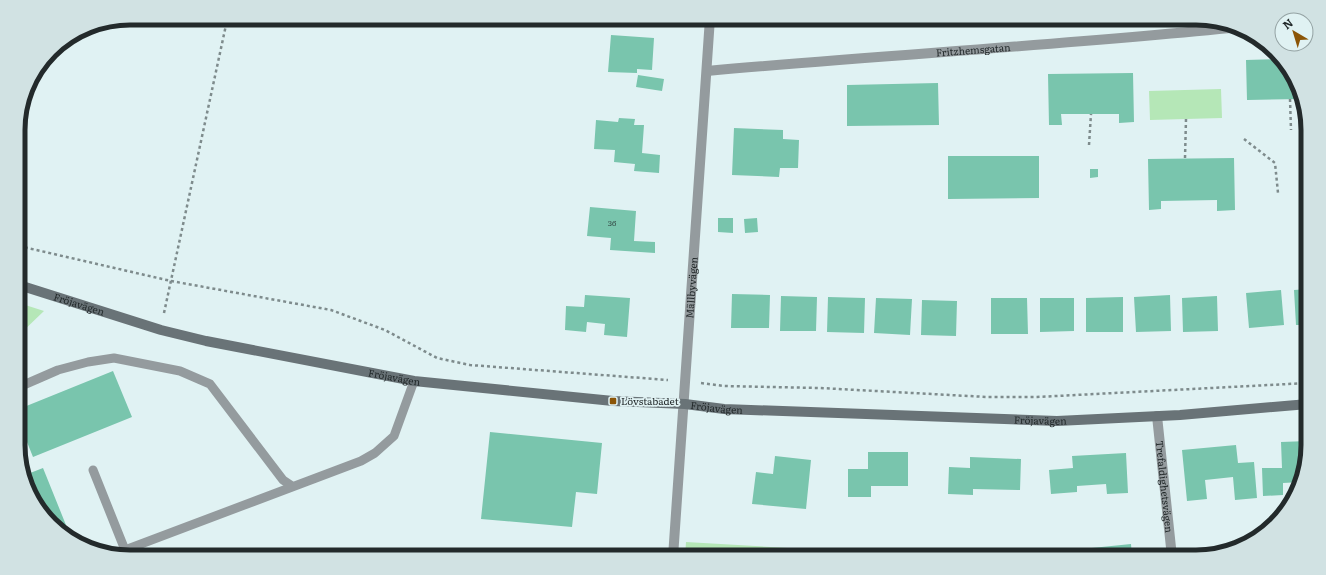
<svg xmlns="http://www.w3.org/2000/svg" width="1326" height="575" font-family="Literata,serif">
  <style>
    .green { fill: #b5e7b7 }
    .building { fill: #79c5ad }
    .lines { fill: none; stroke-linecap: round; stroke-linejoin: round }
    .path { stroke: #7e8b8c; stroke-width: 2.5; stroke-dasharray: 3 3; stroke-linecap: butt }
    .lane { stroke: #949b9e; stroke-width: 9 }
    .street { stroke: #949b9e; stroke-width: 10 }
    .secondary { stroke: #697377; stroke-width: 10 }
    .poi-dot { fill: #8b5507; stroke: #e0f2f3; stroke-width: 1.5 }
    .labels { text-anchor: middle; stroke-width: 3.5; stroke-linejoin: round; paint-order: stroke }
    .number-label { font-size: 8px; fill: #38514c }
    .street-label { font-size: 10px; fill: #232a2b; stroke: #e0f2f3 }
    .poi-label { font-size: 10px; fill: #232a2b; stroke: #e0f2f3; text-anchor: start }
    .rim { fill: none; stroke: #232a2b; stroke-width: 5 }
  </style>
  <rect width="100%" height="100%" fill="#e0f2f3"/>
  <path class="green" d="M1221 89 1222 118 1150 120 1149 91Z
    M19 303 44 311 19 335Z
    M686 542 939 557H685Z"/>
  <path class="building" d="M611 35 654 38 652 70 637 69V73L608 72Z
    M1281 59 1285 62 1300 99 1247 100 1246 60Z
    M1133 73 1134 122 1119 123V114H1061L1062 125H1049L1048 74Z
    M638 75 664 79 662 91 636 87Z
    M938 83 939 125 847 126V85Z
    M619 118 635 119 634 125H644L642 153 660 155 659 173 634 171 635 164 614 162 615 150 594 149 596 120 618 122Z
    M734 128 783 130V139L799 140 798 168H780L779 177 732 175Z
    M948 156H1039V198L948 199Z
    M1234 158 1235 210 1217 211V200L1161 201V209L1149 210 1148 159Z
    M1090 169H1098V177L1090 178Z
    M590 207 636 211 634 241 655 242V253L610 250 611 238 587 236Z
    M718 218H733V233L718 232Z
    M757 218 758 232 745 233 744 219Z
    M1308 289V325H1296L1294 290Z
    M1281 290 1284 325 1249 328 1246 293Z
    M732 294 770 295 769 328H731Z
    M585 295 630 298 627 337 604 335 605 324 587 322 586 332 565 330 566 306 584 307Z
    M1170 295 1171 331 1136 332 1134 297Z
    M781 296 817 297 816 331H780Z
    M1217 296 1218 331 1183 332 1182 298Z
    M828 297 865 298 864 333 827 332Z
    M1123 297V332H1086V298Z
    M876 298 912 299 910 335 874 333Z
    M991 298H1027L1028 334H991Z
    M1040 298H1074V331L1040 332Z
    M922 300 957 301 956 336 921 335Z
    M113 371 132 417 33 457 19 422V409Z
    M490 432 602 443 597 494 576 492 572 527 481 519Z
    M1308 441 1301 482 1283 483V495L1263 496 1262 468H1282L1281 442Z
    M1236 445 1238 463 1254 462 1257 498 1235 500 1233 477 1205 480 1207 499 1187 501 1182 450Z
    M868 452H908V486H871V497H848V469H868Z
    M1126 453 1128 493 1107 494 1106 484 1077 486V492L1051 494 1049 470 1073 468 1072 456Z
    M775 456 811 460 806 509 752 504 756 472 773 474Z
    M970 457 1021 459 1020 490 973 489V495L948 494 949 467 970 468Z
    M43 468 70 535 41 513 25 475Z
    M1131 544 1132 557H1083L1082 549Z"/>
  <g class="lines">
    <path class="path" d="M1290 99 1291 130
      M1244 139 1275 163 1278 193
      M1089 145 1091 114
      M1185 158 1186 119
      M19 246 171 281 331 310 385 330 437 358 470 365 668 380
      M164 313 226 25 269 22 283 18
      M701 383 724 386 820 388 987 397H1037L1308 383"/>
    <path class="lane" d="M19 387 58 370 88 362 114 358 180 371 210 384 283 480 292 486
      M93 470 125 550 361 461 375 453 394 436 414 381"/>
    <g class="street">
      <path id="s1" d="M707 71C885 55 1063 45 1240 27"/>
      <path id="s2" d="M1157 416 1172 557"/>
      <path id="s3" d="M673 557 710 18"/>
    </g>
    <path class="secondary" id="s4" d="M19 285 161 330 206 341 414 381 613 401 685 404 724 409 1057 421 1180 415 1308 404"/>
  </g>
  <rect class="poi-dot" x="609" y="397" width="8" height="8" rx="2"/>
  <g class="labels">
    <g class="number-label">
      <text x="612" y="226">36</text>
    </g>
    <g class="street-label">
      <text dy="4" stroke="none"><textPath href="#s1" startOffset="267">Fritzhemsgatan</textPath></text>
      <text dy="4" stroke="none"><textPath href="#s3" startOffset="270">Mällbyvägen</textPath></text>
      <text dy="4" stroke="none"><textPath href="#s4" startOffset="63">Fröjavägen</textPath></text>
      <text dy="4" stroke="none"><textPath href="#s4" startOffset="387">Fröjavägen</textPath></text>
      <text dy="4" stroke="none"><textPath href="#s4" startOffset="711">Fröjavägen</textPath></text>
      <text dy="4" stroke="none"><textPath href="#s4" startOffset="1035">Fröjavägen</textPath></text>
      <text dy="4" stroke="none"><textPath href="#s2" startOffset="71">Trefaldighetsvägen</textPath></text>
    </g>
    <g class="poi-label">
      <text x="621" y="405">Lövstabadet</text>
    </g>
  </g>
  <path d="M0 0H1326V575H0ZM130 25H1196A105 105 0 0 1 1301 130V445A105 105 0 0 1 1196 550H130A105 105 0 0 1 25 445V130A105 105 0 0 1 130 25Z" fill="#d1e2e3" fill-rule="evenodd"/>
  <path class="rim" d="M130 25H1196A105 105 0 0 1 1301 130V445A105 105 0 0 1 1196 550H130A105 105 0 0 1 25 445V130A105 105 0 0 1 130 25Z"/>
  <g transform="translate(1294 32) rotate(322)"><circle r="19" fill="#e0f2f3" stroke="#94a2a3"/>
  <path d="M0-3L7 15L0 10L-7 15Z" fill="#8b5507"/>
  <text y="-6" font-size="11" font-weight="bold" text-anchor="middle" fill="#232a2b">N</text>
  </g>
</svg>
